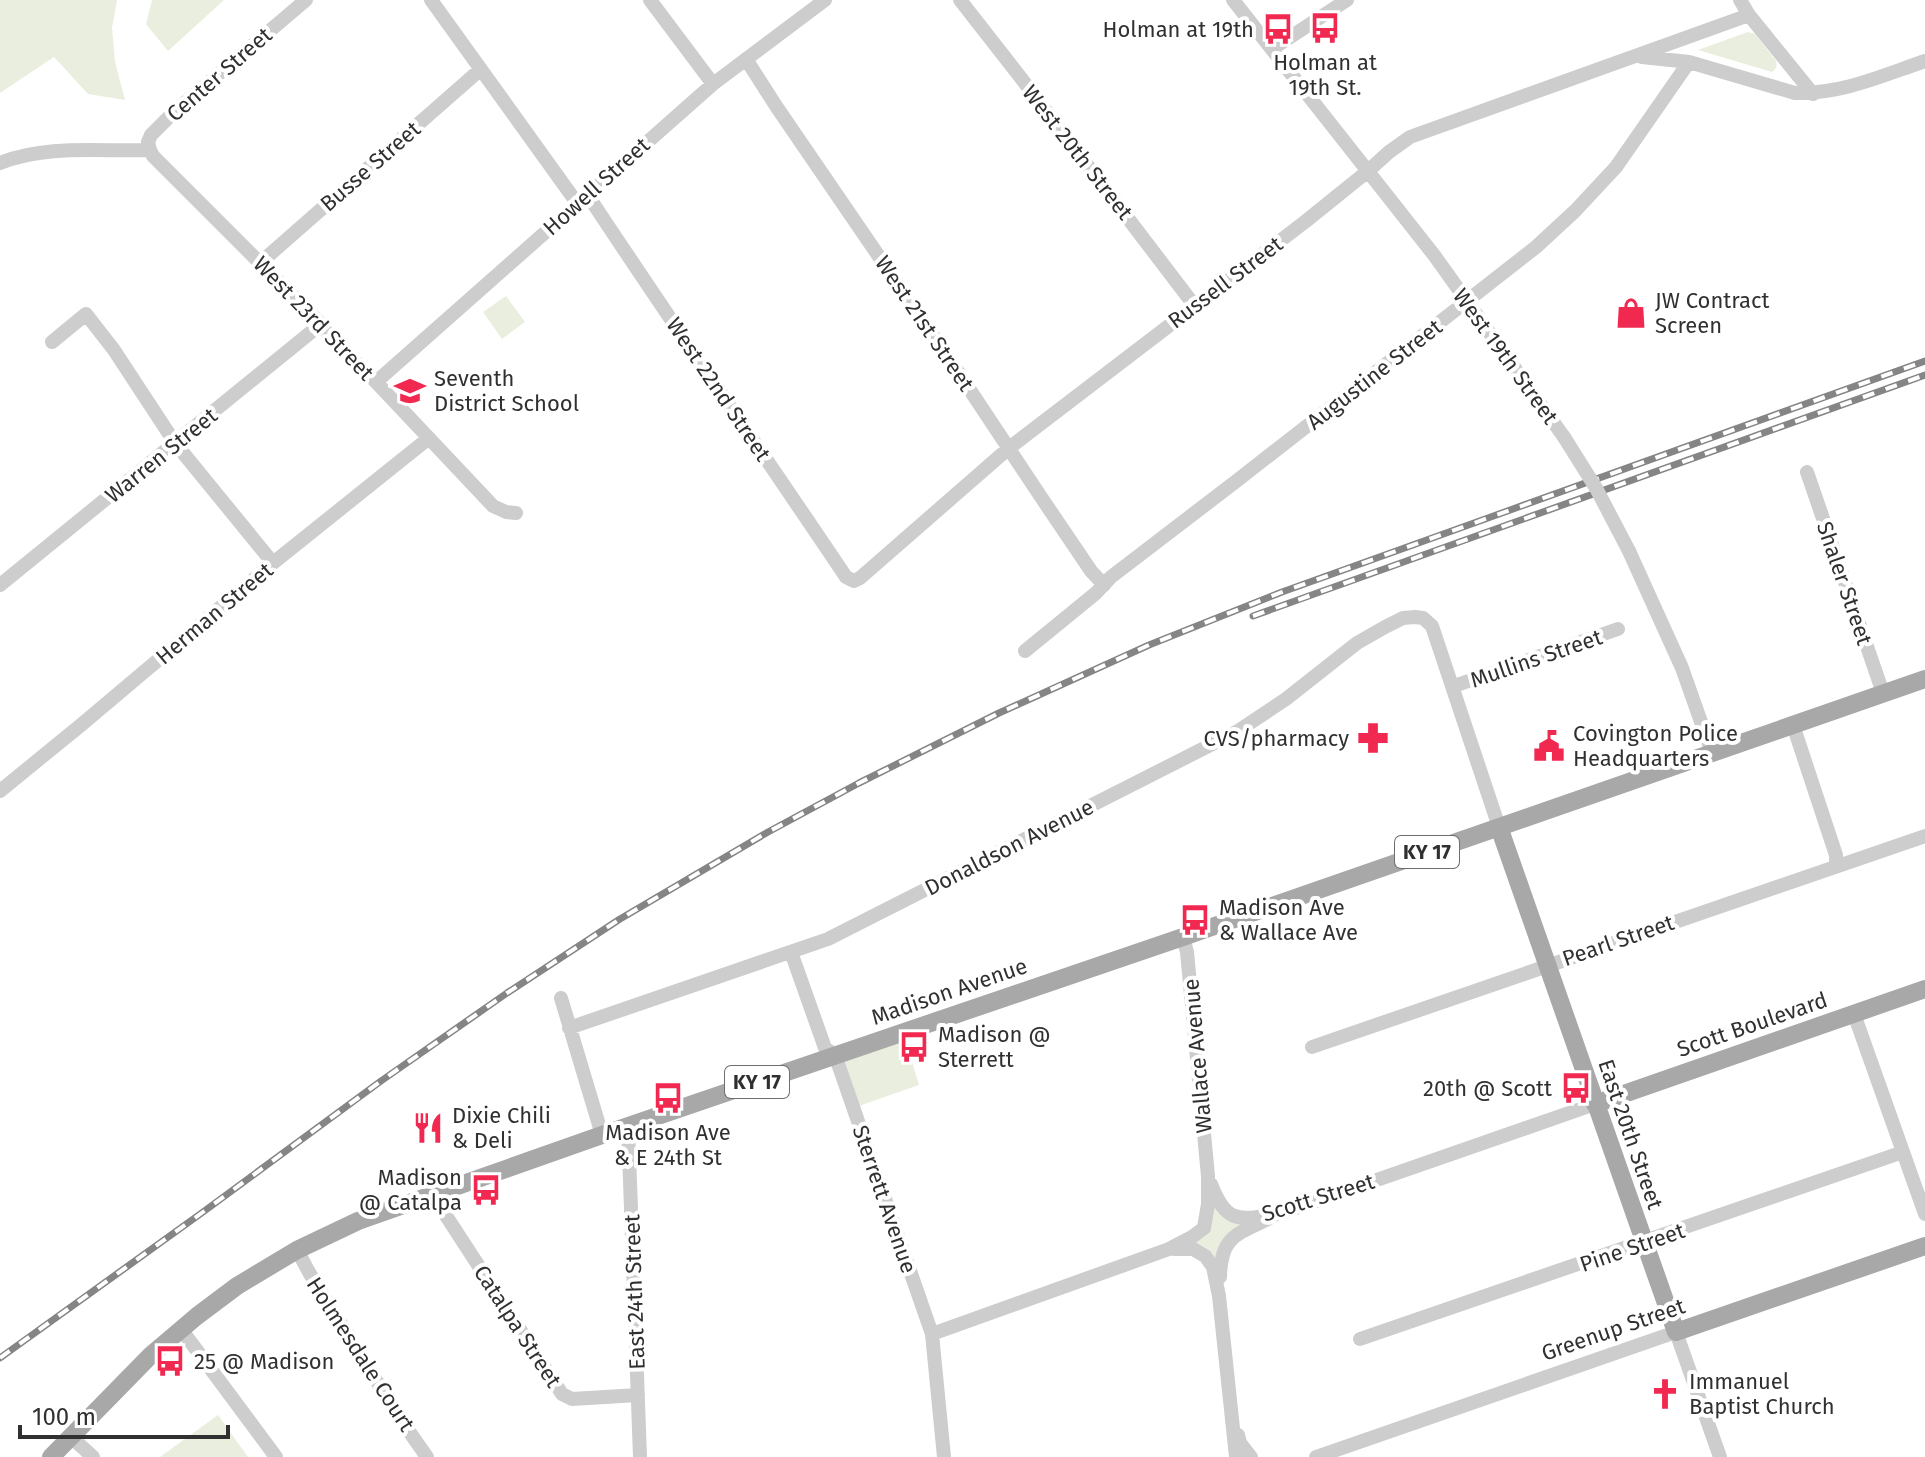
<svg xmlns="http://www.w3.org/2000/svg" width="1925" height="1457" font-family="'Fira Sans',sans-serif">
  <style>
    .green { fill: #e9eede }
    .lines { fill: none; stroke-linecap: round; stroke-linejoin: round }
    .minor { stroke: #cdcdcd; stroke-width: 14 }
    .major { stroke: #a8a8a8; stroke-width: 18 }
    .rail-casing { stroke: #858585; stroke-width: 7 }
    .rail { stroke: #fff; stroke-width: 4; stroke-dasharray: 12; stroke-linecap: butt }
    .minor-bridge { stroke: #cdcdcd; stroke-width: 14 }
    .labels { text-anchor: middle; stroke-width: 8; stroke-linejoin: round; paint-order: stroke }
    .shield { fill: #fff; stroke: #6e6e6e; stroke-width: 2 }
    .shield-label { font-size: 20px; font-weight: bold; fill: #303030 }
    .poi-label { font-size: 22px; fill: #303030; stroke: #fff; text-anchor: start }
    .street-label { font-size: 22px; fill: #303030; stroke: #fff }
  </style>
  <rect width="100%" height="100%" fill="#fff"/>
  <path class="green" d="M0 0H117L112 28 115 62 125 100 88 94 54 57 0 93Z
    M152 0H224L168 51 146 24Z
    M1748 32 1755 34 1776 61C1777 66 1777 69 1772 72L1698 50Z
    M506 296 525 322 502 339 483 312Z
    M903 1032 919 1085 853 1108 835 1055Z
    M1208 1204C1224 1206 1241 1213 1247 1229L1213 1267 1193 1249Z
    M218 1415 248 1457H160Z"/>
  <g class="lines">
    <path class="minor" d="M431 0 577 203
      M650 0 713 84
      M960 0 1021 78 1194 305
      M1233 0 1434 255 1564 437
      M1740 0 1749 15 1813 94
      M1272 49 1347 0
      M1642 57 1689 62 1795 93C1842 94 1881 76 1925 61
      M746 59 776 106 956 369 1041 497 1091 571 1104 585
      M150 150 153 156 321 324 330 337 376 382 493 506 506 512 516 513
      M150 150 148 142 151 135 175 111 306 0
      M0 163C47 144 100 152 150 150
      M587 194C672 323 760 449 846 577L854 581 860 578 1009 448 1306 221 1368 171 1389 152 1410 137 1749 15
      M260 263 481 69
      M52 342 86 314 114 350 175 443 273 563
      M376 382 713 84 825 0
      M1807 472 1883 693
      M1629 551 1682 668 1712 753
      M0 585 321 324
      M1025 651 1096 593 1111 577 1239 479 1536 247 1575 211 1616 167 1689 62
      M1454 686 1618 629
      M1793 725 1836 855V866
      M0 791 81 725 273 563 429 438
      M791 952 825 1048 835 1055 932 1334 944 1457
      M561 998 602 1135
      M1854 1014 1925 1214
      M569 1028 828 939 1238 731 1286 699 1357 643 1385 627 1403 618 1415 617 1423 618 1432 626 1499 827
      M1312 1047 1925 836
      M628 1126 640 1457
      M1211 1184C1227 1226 1240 1219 1279 1214L1595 1104
      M436 1193 441 1208 562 1394 572 1399 638 1395
      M1174 1249H1193L1205 1256 1213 1267 1219 1296 1236 1457
      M297 1250 310 1274 399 1417 427 1457
      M1220 1277C1221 1237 1235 1235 1268 1219
      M181 1329 276 1457
      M932 1334 1169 1249 1192 1237 1204 1228 1208 1204V1176L1187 952 1183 937
      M1360 1339 1903 1152
      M1238 1435 1240 1443 1251 1457
      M71 1437 93 1457
      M1316 1457 1676 1332 1720 1457"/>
    <path class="major" d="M1499 827 1676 1332 1925 1246
      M1595 1104 1925 989
      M51 1457 151 1355 197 1316 237 1286 297 1250 358 1221 602 1135 1183 937 1925 679"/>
    <defs>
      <path id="rail" d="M1253 616 1925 375
        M0 1358 203 1212 381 1081 507 993 620 919 768 832 859 783 999 713 1149 645 1282 592 1925 361"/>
    </defs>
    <use href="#rail" class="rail-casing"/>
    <use href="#rail" class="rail"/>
    <path class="minor-bridge" d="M1564 437 1596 488 1629 551"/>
  </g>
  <defs>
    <symbol id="bus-bare" viewBox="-9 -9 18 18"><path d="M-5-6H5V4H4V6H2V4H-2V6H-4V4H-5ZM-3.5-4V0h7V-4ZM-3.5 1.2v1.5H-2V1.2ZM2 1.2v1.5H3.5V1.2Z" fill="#f12951" stroke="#fff" stroke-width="2.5" paint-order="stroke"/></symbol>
    <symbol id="shop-bare" viewBox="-9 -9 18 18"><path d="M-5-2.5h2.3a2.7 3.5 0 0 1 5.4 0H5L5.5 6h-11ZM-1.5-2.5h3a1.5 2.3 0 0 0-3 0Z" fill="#f12951" stroke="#fff" stroke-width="2.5" paint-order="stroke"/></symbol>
    <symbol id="school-bare" viewBox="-9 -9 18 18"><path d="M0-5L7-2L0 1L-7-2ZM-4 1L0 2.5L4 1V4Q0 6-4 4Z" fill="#f12951" stroke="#fff" stroke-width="2.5" paint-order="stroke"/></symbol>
    <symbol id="pharmacy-bare" viewBox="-9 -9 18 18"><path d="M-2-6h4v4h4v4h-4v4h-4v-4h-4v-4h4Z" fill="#f12951" stroke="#fff" stroke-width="2.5" paint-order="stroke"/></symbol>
    <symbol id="civic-bare" viewBox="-9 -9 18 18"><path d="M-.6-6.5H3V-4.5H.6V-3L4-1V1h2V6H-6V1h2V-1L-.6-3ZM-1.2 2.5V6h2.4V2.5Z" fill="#f12951" stroke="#fff" stroke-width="2.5" paint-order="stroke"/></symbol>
    <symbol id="restaurant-bare" viewBox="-9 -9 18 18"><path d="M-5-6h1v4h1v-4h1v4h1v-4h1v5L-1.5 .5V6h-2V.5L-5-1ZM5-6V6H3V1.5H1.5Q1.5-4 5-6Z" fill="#f12951" stroke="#fff" stroke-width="2.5" paint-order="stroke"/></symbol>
    <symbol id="church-bare" viewBox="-9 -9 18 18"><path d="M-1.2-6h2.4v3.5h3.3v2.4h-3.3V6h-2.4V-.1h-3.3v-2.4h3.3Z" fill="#f12951" stroke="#fff" stroke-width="2.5" paint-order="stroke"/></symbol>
  </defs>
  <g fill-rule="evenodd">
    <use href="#bus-bare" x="1303" y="6" width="44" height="44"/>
    <use href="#bus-bare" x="1256" y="7" width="44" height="44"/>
    <use href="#shop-bare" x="1609" y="291" width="44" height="44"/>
    <use href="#school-bare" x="388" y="369" width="44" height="44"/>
    <use href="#pharmacy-bare" x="1351" y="716" width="44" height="44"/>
    <use href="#civic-bare" x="1527" y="724" width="44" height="44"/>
    <use href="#bus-bare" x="1173" y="898" width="44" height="44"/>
    <use href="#bus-bare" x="892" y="1025" width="44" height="44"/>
    <use href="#bus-bare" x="1554" y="1066" width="44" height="44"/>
    <use href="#bus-bare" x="646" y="1076" width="44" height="44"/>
    <use href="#restaurant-bare" x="406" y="1106" width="44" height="44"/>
    <use href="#bus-bare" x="464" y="1168" width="44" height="44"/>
    <use href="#bus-bare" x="148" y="1339" width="44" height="44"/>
    <use href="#church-bare" x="1643" y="1372" width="44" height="44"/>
  </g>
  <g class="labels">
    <g class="shield">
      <rect x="1395" y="836" width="64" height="32" rx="6"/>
      <rect x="725" y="1066" width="64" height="32" rx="6"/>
    </g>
    <g class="shield-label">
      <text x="1427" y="859">KY 17</text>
      <text x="757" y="1089">KY 17</text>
    </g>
    <g class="poi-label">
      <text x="1254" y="37" text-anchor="end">Holman at 19th</text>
      <text x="1325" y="70" text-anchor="middle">Holman at<tspan x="1325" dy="25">19th St.</tspan></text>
      <text x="1655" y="308">JW Contract<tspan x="1655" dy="25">Screen</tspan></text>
      <text x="434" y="386">Seventh<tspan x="434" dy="25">District School</tspan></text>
      <text x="1573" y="741">Covington Police<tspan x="1573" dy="25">Headquarters</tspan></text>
      <text x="1349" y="746" text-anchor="end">CVS/pharmacy</text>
      <text x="1219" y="915">Madison Ave<tspan x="1219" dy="25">&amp; Wallace Ave</tspan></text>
      <text x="938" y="1042">Madison @<tspan x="938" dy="25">Sterrett</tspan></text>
      <text x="1552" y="1096" text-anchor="end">20th @ Scott</text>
      <text x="452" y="1123">Dixie Chili<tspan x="452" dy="25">&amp; Deli</tspan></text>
      <text x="668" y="1140" text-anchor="middle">Madison Ave<tspan x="668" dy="25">&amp; E 24th St</tspan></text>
      <text x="462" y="1185" text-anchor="end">Madison<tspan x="462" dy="25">@ Catalpa</tspan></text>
      <text x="194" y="1369">25 @ Madison</text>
      <text x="1689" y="1389">Immanuel<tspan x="1689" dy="25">Baptist Church</tspan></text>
    </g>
    <g class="street-label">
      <text transform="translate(219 74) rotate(-41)" y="8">Center Street</text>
      <text transform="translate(1078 152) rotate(52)" y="8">West 20th Street</text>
      <text transform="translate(370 166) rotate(-41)" y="8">Busse Street</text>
      <text transform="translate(596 186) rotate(-42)" y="8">Howell Street</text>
      <text transform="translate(1225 282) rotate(-37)" y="8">Russell Street</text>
      <text transform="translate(314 318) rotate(46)" y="8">West 23rd Street</text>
      <text transform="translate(925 323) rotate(56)" y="8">West 21st Street</text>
      <text transform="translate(1506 356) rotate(54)" y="8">West 19th Street</text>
      <text transform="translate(1374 374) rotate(-38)" y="8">Augustine Street</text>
      <text transform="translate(719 389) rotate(56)" y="8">West 22nd Street</text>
      <text transform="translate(161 455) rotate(-39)" y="8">Warren Street</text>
      <text transform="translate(1845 583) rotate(71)" y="8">Shaler Street</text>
      <text transform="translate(214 613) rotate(-40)" y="8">Herman Street</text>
      <text transform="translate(1536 658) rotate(-19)" y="8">Mullins Street</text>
      <text transform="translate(1009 847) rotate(-27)" y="8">Donaldson Avenue</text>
      <text transform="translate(1618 940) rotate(-19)" y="8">Pearl Street</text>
      <text transform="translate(949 991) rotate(-19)" y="8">Madison Avenue</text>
      <text transform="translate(1752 1024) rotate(-19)" y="8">Scott Boulevard</text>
      <text transform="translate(1197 1056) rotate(-95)" y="8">Wallace Avenue</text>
      <text transform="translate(1631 1134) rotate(71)" y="8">East 20th Street</text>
      <text transform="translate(1318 1197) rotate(-17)" y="8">Scott Street</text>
      <text transform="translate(885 1199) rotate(71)" y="8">Sterrett Avenue</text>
      <text transform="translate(1632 1247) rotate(-19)" y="8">Pine Street</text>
      <text transform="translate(634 1292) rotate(-92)" y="8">East 24th Street</text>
      <text transform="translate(518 1326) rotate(57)" y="8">Catalpa Street</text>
      <text transform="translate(1613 1329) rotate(-19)" y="8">Greenup Street</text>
      <text transform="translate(361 1354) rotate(57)" y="8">Holmesdale Court</text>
    </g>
  </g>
  <path d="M20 1425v12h208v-12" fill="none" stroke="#303030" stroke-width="4"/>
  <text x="32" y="1425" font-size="24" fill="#303030" stroke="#ffffff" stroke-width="6" paint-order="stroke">100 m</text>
</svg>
